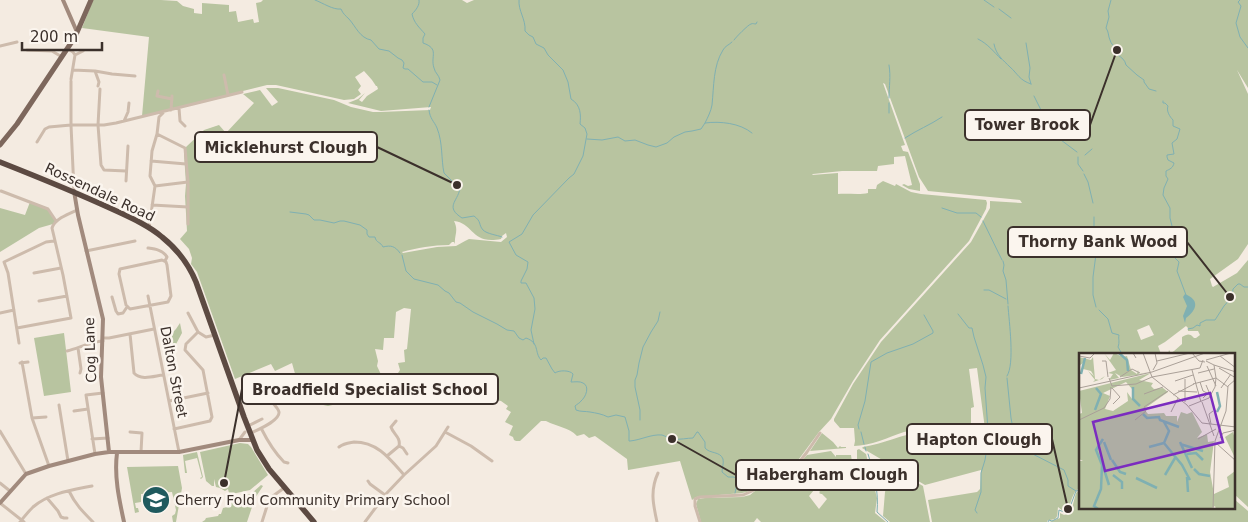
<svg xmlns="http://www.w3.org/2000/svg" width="1248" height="522" font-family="'DejaVu Sans',sans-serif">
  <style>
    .green { fill: #b8c4a0; fill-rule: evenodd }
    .water { fill: #7fb0b2 }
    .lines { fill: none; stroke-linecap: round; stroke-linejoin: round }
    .stream { stroke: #7fb0b2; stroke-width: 1 }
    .street { stroke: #cdbbac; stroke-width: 3 }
    .secondary { stroke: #a18a7d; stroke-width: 4 }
    .primary { stroke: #7d675c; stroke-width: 5 }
    .highway { stroke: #5c4a42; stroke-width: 5.5 }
    .labels { text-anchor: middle; stroke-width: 5; stroke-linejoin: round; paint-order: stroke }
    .street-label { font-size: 14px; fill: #3b302b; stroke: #fbf5ee }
    .poi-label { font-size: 14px; fill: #3b302b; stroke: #fbf5ee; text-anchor: start }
    .inset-river { fill: none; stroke: #7fb0b2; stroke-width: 2.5 }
    .inset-road { fill: none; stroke: #aaa098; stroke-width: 1 }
    .view { fill: #7b2cbf; fill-opacity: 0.15; stroke: #7b2cbf; stroke-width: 2.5 }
    .inset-edge { fill: none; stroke: #3b302b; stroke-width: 2.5 }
    .leader { fill: none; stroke: #3b302b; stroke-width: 2 }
    .callout-dot { fill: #3b302b; stroke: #fbf5ee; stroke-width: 2 }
    .callout { fill: #fbf5ee; stroke: #3b302b; stroke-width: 2 }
    .callout-label { font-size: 15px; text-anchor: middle; font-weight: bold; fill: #3b302b }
  </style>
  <rect width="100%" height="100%" fill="#f4ebe1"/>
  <path class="green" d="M93 0H161L177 1 183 6 194 9V13L202 14V3L229 5V12L236 11 238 22 253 19 254 23 259 22 256 3 261 2 263 0H462L467 3 474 0H1248V88L1237 70 1248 94V244L1238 259 1210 279 1212 286 1213 287 1237 273 1248 260V507L1234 494V354H1168L1169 350 1171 353 1174 351 1182 344V337C1187 334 1190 333 1194 338H1196L1200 335 1198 331H1188V328L1186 326 1165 342 1158 346 1161 354H1080V488C1073 491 1072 499 1069 507L1063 511 1058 507C1057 516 1059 520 1048 520L1047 522H932L928 500 977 492 980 489 981 470 925 485 862 448 863 447C883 444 902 434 923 432 963 427 1003 435 1042 441L1045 440 1016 436 985 429 977 368 969 369 974 407 971 408V428C949 426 925 427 904 432 889 437 870 446 854 446L855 441 854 428H840L834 421V419L853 384 881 342 971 242 990 208V201L1022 203 1020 200 928 191 919 177 885 84 883 83 905 145 901 146 903 151 908 152 920 184V191L909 189 902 185 904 184 908 186 912 185 905 156 894 157V164L878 166 877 171H842L813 174 812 175 838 173V194C846 193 860 195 868 193V189H876L877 185 883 181 895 186 896 184 911 192 921 194 986 200 987 203 986 209 969 241 880 340 853 381 831 419 819 432 799 459 794 465 751 491 742 493 696 497 692 500 680 461 628 470 627 459 595 436 589 438 584 434 577 436C569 427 557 427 546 421H541L520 441H516L514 440 513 437 509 435 513 426 505 422 511 412 506 409 508 406 501 401 394 379 400 370 398 363 405 362 404 350 407 349 411 309 404 308 396 312 394 338H384L383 350 375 349 378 361 377 366 385 383 337 404 328 406 309 402 307 400 303 402 292 363 275 371 271 364 235 379 197 272 191 264 192 258 189 249 180 239 187 231 185 196 186 184 184 154 186 147 204 130 219 125 226 133 254 103 243 94 260 90 272 106 278 102 266 88H278L334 100 351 107 373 112H380L430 110 431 107 381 111 348 103 358 99 365 93 359 100 362 102 367 96 378 89 377 86H376L372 80 364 71 355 77 361 86 358 90 361 94 354 99 344 100 276 85H267L142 116 149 37 82 28ZM454 221C474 223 471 245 501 239L502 236 506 233 507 237 501 242 469 239 465 241 456 246 437 247 403 253 402 252C417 248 433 245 449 245L452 242H454L455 244C454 235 459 231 454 221ZM1149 325 1154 335 1141 340 1137 330Z
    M30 202 48 209 56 221 53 224 39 228 0 252V208L25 215Z
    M180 323 182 333 175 346H172L169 336 176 329Z
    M64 333 71 392 44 396 34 338Z
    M822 433 833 442 838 448 840 446 841 447H846V448L810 451Z
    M240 443 248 444 251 447 268 475 250 490 232 494 229 493 228 489 225 491 220 488 216 487 214 479V486H212L206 481 200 452Z
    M859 449 866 454 877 498 875 513 886 522H761L757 518 754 522H701L696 504 698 499 705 498 742 497 750 495 766 482 796 467 814 490 809 496 819 509 827 499 822 494H821L819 493 820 492 812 480 800 470 799 464 807 455 831 451 836 457V455H851L852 462 836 463V459V464H854L855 462H857V450Z
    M197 452 203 477 201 479 200 478 202 477 197 458 185 461 187 473H185L183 455Z
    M178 466 182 488 176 522H173L172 516 175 514 176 510 172 492 141 494V502L135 503 136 508H138L139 512 135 513 127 467Z
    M893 469 923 486 930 522H890L883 516 885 492 888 482H892V491L902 490 903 480 893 477 892 470Z
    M261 485 263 486 255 498 247 522H202L205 520 206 518 218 516 219 514H221L223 508 227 507 229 500 231 498 251 494Z
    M1079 490H1080V508H1234V499L1248 511V522H1049L1060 518V513L1064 515 1071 512 1076 493Z"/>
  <path class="water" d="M1185 294C1200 300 1197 310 1186 318L1185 323 1183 316 1187 306 1183 297Z"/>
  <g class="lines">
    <path class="stream" d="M315 0C323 3 333 10 341 9 343 14 346 16 349 19 356 27 360 38 371 40L379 49 389 51 398 58 402 60 404 63 403 68 405 69H408L423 82H432L437 85
      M419 0C420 5 416 10 412 14 414 23 419 27 425 34L423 38V43C440 49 430 56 434 68 435 73 439 75 440 80L429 107
      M519 0C518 11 526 19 525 31L529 35 533 37 536 44 544 48 548 55 563 70 568 82 571 99C581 105 581 115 580 124L585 128 587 134 583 156 574 174 569 178 533 215 522 234 509 242 516 255 528 262 527 269 521 281V283H526L534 298 535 309 531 330 534 344
      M984 0 994 7
      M1111 0 1108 11 1109 17 1106 28C1109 32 1108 36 1110 40 1112 47 1117 46 1118 55 1122 58 1125 60 1126 65L1137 75 1144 80V82L1149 89 1156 91
      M1240 0 1238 2 1241 6 1236 23 1240 37 1248 48
      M999 9 1011 18
      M978 39C988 44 994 52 1001 59
      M734 40C735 38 749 24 751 24 753 23 754 24 756 24L757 22
      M1026 43 1030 68 1029 77 1031 84
      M994 44C996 55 1003 60 1010 67 1018 74 1019 80 1031 84
      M1034 96 1045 118 1057 137 1077 152
      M889 98C889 86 891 77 889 65
      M1163 101V103H1165L1168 106C1166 111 1170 117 1173 120V126L1180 129 1177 139 1172 143 1174 154 1167 155V157L1168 160 1174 163C1173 168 1170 169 1166 171V176L1168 179 1164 188 1163 195 1170 208V218L1174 234 1171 240 1174 251V257L1179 262 1177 271 1186 295
      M429 110C430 119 434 121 437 128 443 143 441 159 444 173L460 189C457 202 445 207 462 218L474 216C482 222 478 224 483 230 487 234 497 235 502 237
      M889 113V103
      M705 123C708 117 711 111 712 105 714 86 713 66 723 50 725 46 729 45 732 42
      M905 138C917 130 930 125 942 117
      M587 139 602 140 618 137 625 141 635 140 648 145 656 147 667 143 674 137 685 132 692 131 701 129 705 123C720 121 740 123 752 133
      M1085 155 1092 149
      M1078 157V164L1083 171
      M1084 174 1088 182 1093 203
      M942 208 957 213H976L981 217
      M290 212 306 214 309 215 314 220H320L334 223 340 221H344L360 225 367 230V234L369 237H375C376 243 381 242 383 247 391 245 395 246 400 253
      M1094 217V241L1096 254 1093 277V295L1096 307
      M983 221 1002 260
      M402 255 406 271 414 279 438 285 445 291 449 293 456 302 460 303 473 312 497 324 507 330 514 331 519 338 523 340 526 338C540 343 534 352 541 360L543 358H546L552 369 555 373C559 370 570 370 573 374L571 382C574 382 580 381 583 383 590 386 586 397 581 401 580 403 577 404 575 406L576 410C581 412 585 411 590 412 596 413 602 414 608 417L616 415 625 417 629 431V441H630C641 440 651 434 662 435 666 436 669 439 673 439 679 440 688 438 693 438L697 432H698L705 442V448C710 454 720 451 723 459 724 463 722 468 722 472L728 477H734L738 480 735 493
      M1003 261 1004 265 1003 271 1006 280 1008 304
      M984 290H989L1006 299
      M1099 310 1108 319 1112 333 1119 335C1118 340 1120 341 1118 347L1122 354
      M958 314 969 328H972L974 337 983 365 986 377 985 388 988 430
      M1188 329 1193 328 1197 325 1200 326V323L1206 320H1215L1224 306 1232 297 1233 289 1238 284H1240L1244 287H1248
      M1007 376C1015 364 1009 321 1008 306
      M1007 378 1011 418 1015 439 1021 448 1064 470 1068 480V486L1076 491
      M640 420V410L635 387V380L637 375 639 363 643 347 651 332 658 321 660 312
      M859 429 858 425 865 401 871 362 887 353 913 344 933 333V331L924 315
      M861 432 864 444
      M865 447 866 451
      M868 454C874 473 879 492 877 512L888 522
      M977 513 975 510 981 492V473L985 460 989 435
      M1048 522 1049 520 1052 521 1058 518 1059 510 1064 512 1070 507 1076 491 1080 489"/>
    <path class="street" d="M0 46 17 42
      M68 49 73 52 75 55 71 79
      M27 50 52 51 62 57
      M75 55 83 51
      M73 70 95 71 112 74 135 76
      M95 71 99 82 98 86
      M224 75 228 95
      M71 81V125L74 191
      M100 89 98 125 101 165 104 170 126 171
      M158 91 157 96 172 99
      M179 108 180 121 185 126
      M171 110 172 96
      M124 121 128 112 129 103
      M157 134 185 148 188 182V224
      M37 142 45 129 49 127 71 125H104L116 123 242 92
      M151 161 186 164
      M126 181 128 146
      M155 186 188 182
      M1 191 48 209 56 221
      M152 205 188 207
      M149 228 155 186 150 176 152 151 157 134 159 117 163 113
      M148 248C155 249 163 250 167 257L165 261
      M86 251 135 241
      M162 260 166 262 167 265 171 296 168 302 130 309 126 305 119 274 120 269Z
      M34 273 61 268
      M148 296 179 452
      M112 297 116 311 118 314 123 313 127 307
      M39 301 67 296
      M0 313 14 310
      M188 313 198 332 206 337 215 335
      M17 328 71 318 63 275 52 228C55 219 68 214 77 210
      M130 334 134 373C141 381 154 376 163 375
      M103 338H109L154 329
      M19 343 8 273 4 262 46 242 54 241
      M78 348 81 369 80 373
      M67 351C79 348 90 342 103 341
      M22 362 32 418 49 466
      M20 363 28 362
      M169 401 208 393
      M59 405 68 461
      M74 411 88 409
      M32 418 46 417
      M248 426 262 419
      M261 428C267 440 274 452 284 462L288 463
      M174 429 210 421 212 417 203 370 185 350 186 344 198 332
      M0 431 26 474
      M130 432 142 433 141 452
      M445 432 471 446 492 461
      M251 433C257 430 280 421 279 412 278 408 274 405 272 402 267 396 264 387 260 380
      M92 439 108 438
      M239 440 245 432
      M399 446 403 448 407 454
      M339 447C344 443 348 443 354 442 378 442 390 459 404 475
      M95 454 86 395 103 393
      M387 456 399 446C401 437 393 434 391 427L396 421
      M368 481 370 484 385 495
      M0 483 10 491
      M69 491C75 504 83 512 93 522
      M47 498 58 511 61 517 64 518H67
      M0 503 24 522
      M20 522C24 517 29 511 33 507 49 493 72 490 92 486
      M262 522 268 503 273 496 284 488
      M365 522 385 495 404 475 436 446 448 427
      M657 522C653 504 650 490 658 473
      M700 522 695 506V499L700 497 743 495 752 491 767 480 797 465 807 452 820 433"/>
    <path class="secondary" d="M63 0 77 32
      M74 191 78 215 103 319 101 377 109 452
      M117 453C114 476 119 499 124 522
      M0 503 26 474 49 466 95 454 109 452H179L239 440H253"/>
    <path class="primary" d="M0 145 17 124 75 37 91 0"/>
    <path class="highway" d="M0 162C38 177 75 192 112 209 129 217 148 225 162 237 177 249 189 265 196 282L244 417 257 450 269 469 314 522"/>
  </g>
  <defs>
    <symbol id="school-disc" viewBox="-11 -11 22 22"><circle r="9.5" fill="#1f5a5e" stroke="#fbf5ee"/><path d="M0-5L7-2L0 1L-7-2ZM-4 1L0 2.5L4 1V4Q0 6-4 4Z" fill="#fff"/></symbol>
  </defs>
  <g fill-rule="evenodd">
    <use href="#school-disc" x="140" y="484" width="32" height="32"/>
  </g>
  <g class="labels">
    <g class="street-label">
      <text transform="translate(100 192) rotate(25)" y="5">Rossendale Road</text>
      <text transform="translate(90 350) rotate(-92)" y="5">Cog Lane</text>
      <text transform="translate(174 372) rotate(79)" y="5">Dalton Street</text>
    </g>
    <g class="poi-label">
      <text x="175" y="505">Cherry Fold Community Primary School</text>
    </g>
  </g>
  <g transform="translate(1079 353)">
    <rect width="156" height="156" fill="#f4ebe1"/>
    <path d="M25 0 31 7 35 0 44 4 48 3 52 17 58 21 59 17 60 21 70 19 58 22 43 24 36 20 40 25 30 27 34 21 29 20 37 17ZM0 4 12 7 14 4 16 26 20 27 26 23 23 26 14 29 16 27 9 18 15 23 12 18 4 16V10L0 13ZM72 20 60 27 74 30 72 33 75 36 84 35 89 39 65 56 69 61 85 60 87 63H98V69L102 59 108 61 113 59 123 79 118 85 128 81 129 89 135 88 131 119 135 141 150 134 148 124 156 118V156H137L136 153 131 156H0V108H4L0 106V61L3 60 0 38ZM47 29 53 36V46L48 39 49 48 34 58 26 56 31 43 24 40ZM154 79 156 86V105L146 84Z" fill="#b8c4a0" fill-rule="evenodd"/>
    <path class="inset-river" d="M40 0 48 7 49 18M2 21 6 5M54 34V46L61 53M16 57 22 41 17 35M138 59 141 53 138 39M64 61 68 65 80 64 81 67 100 74M85 69 90 78 85 90 103 112 111 127M25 89 32 107M101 89 113 115M101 91 124 98M70 94 85 90M108 101 117 100 124 107M33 107 41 119 47 121M24 113 30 132M115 116 120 121 131 123M34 122 43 129V136M86 122 96 105M108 124 109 139M57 125 78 135M19 156 15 153 22 136 23 112 17 97 24 86"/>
    <path class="inset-road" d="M44 0H54L57 5M64 0 73 24 121 15 124 7M113 0 120 8 126 9M0 3 11 5 15 1M141 3 157 15M127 7 152 0M23 8H27L29 24M78 8 111 0M127 8 135 12 137 25 149 34M135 12 157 19M128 13 137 33M140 15 157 25M74 17 78 10 76 0M113 17 122 49M119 20 135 16M41 24 53 16 61 20M30 25 33 33 57 31 73 24 108 52 123 70 157 74M96 28 114 22M121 29 124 38 132 42M0 35 73 19 126 0M33 35 41 44 34 51M142 35 152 21M99 38 118 39M65 41 84 34M94 42 115 31M124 45 130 39 127 32M106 49V26M123 49 135 83M68 52 89 38M110 53 130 45 136 34 137 25 114 31M92 59 99 45M0 67 25 55 31 46 32 34M56 67 67 58 65 54 68 52M132 71 130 61 134 58M141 85 144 80 157 77M119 86 137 76M137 90 157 108M134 156 136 88 147 58 149 33 157 26"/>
    <path class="view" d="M131 40 144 89 26 118 14 69Z"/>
    <rect width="156" height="156" class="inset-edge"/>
  </g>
  <path class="leader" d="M1117 50L1090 125M457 185L377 147M1230 297L1187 242M224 483L242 389M1068 509L1052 439M672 439L736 475"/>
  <g class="callout-dot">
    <circle cx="1117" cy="50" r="5"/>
    <circle cx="457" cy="185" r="5"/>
    <circle cx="1230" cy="297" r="5"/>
    <circle cx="224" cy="483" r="5"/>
    <circle cx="1068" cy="509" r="5"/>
    <circle cx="672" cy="439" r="5"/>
  </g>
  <g class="callout">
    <rect x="965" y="110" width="125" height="30" rx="5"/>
    <rect x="195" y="132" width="182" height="30" rx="5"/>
    <rect x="1008" y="227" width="179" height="30" rx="5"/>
    <rect x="242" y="374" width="256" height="30" rx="5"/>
    <rect x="907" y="424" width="145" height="30" rx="5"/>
    <rect x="736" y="460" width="182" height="30" rx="5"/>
  </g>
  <g class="callout-label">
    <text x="1027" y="130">Tower Brook</text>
    <text x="286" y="153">Micklehurst Clough</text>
    <text x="1098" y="247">Thorny Bank Wood</text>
    <text x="370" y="395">Broadfield Specialist School</text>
    <text x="979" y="445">Hapton Clough</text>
    <text x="827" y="480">Habergham Clough</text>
  </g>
  <path d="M22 42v8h80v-8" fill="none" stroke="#3b302b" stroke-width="2.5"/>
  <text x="30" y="42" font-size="15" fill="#3b302b" stroke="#fbf5ee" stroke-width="4" paint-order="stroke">200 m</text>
</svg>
